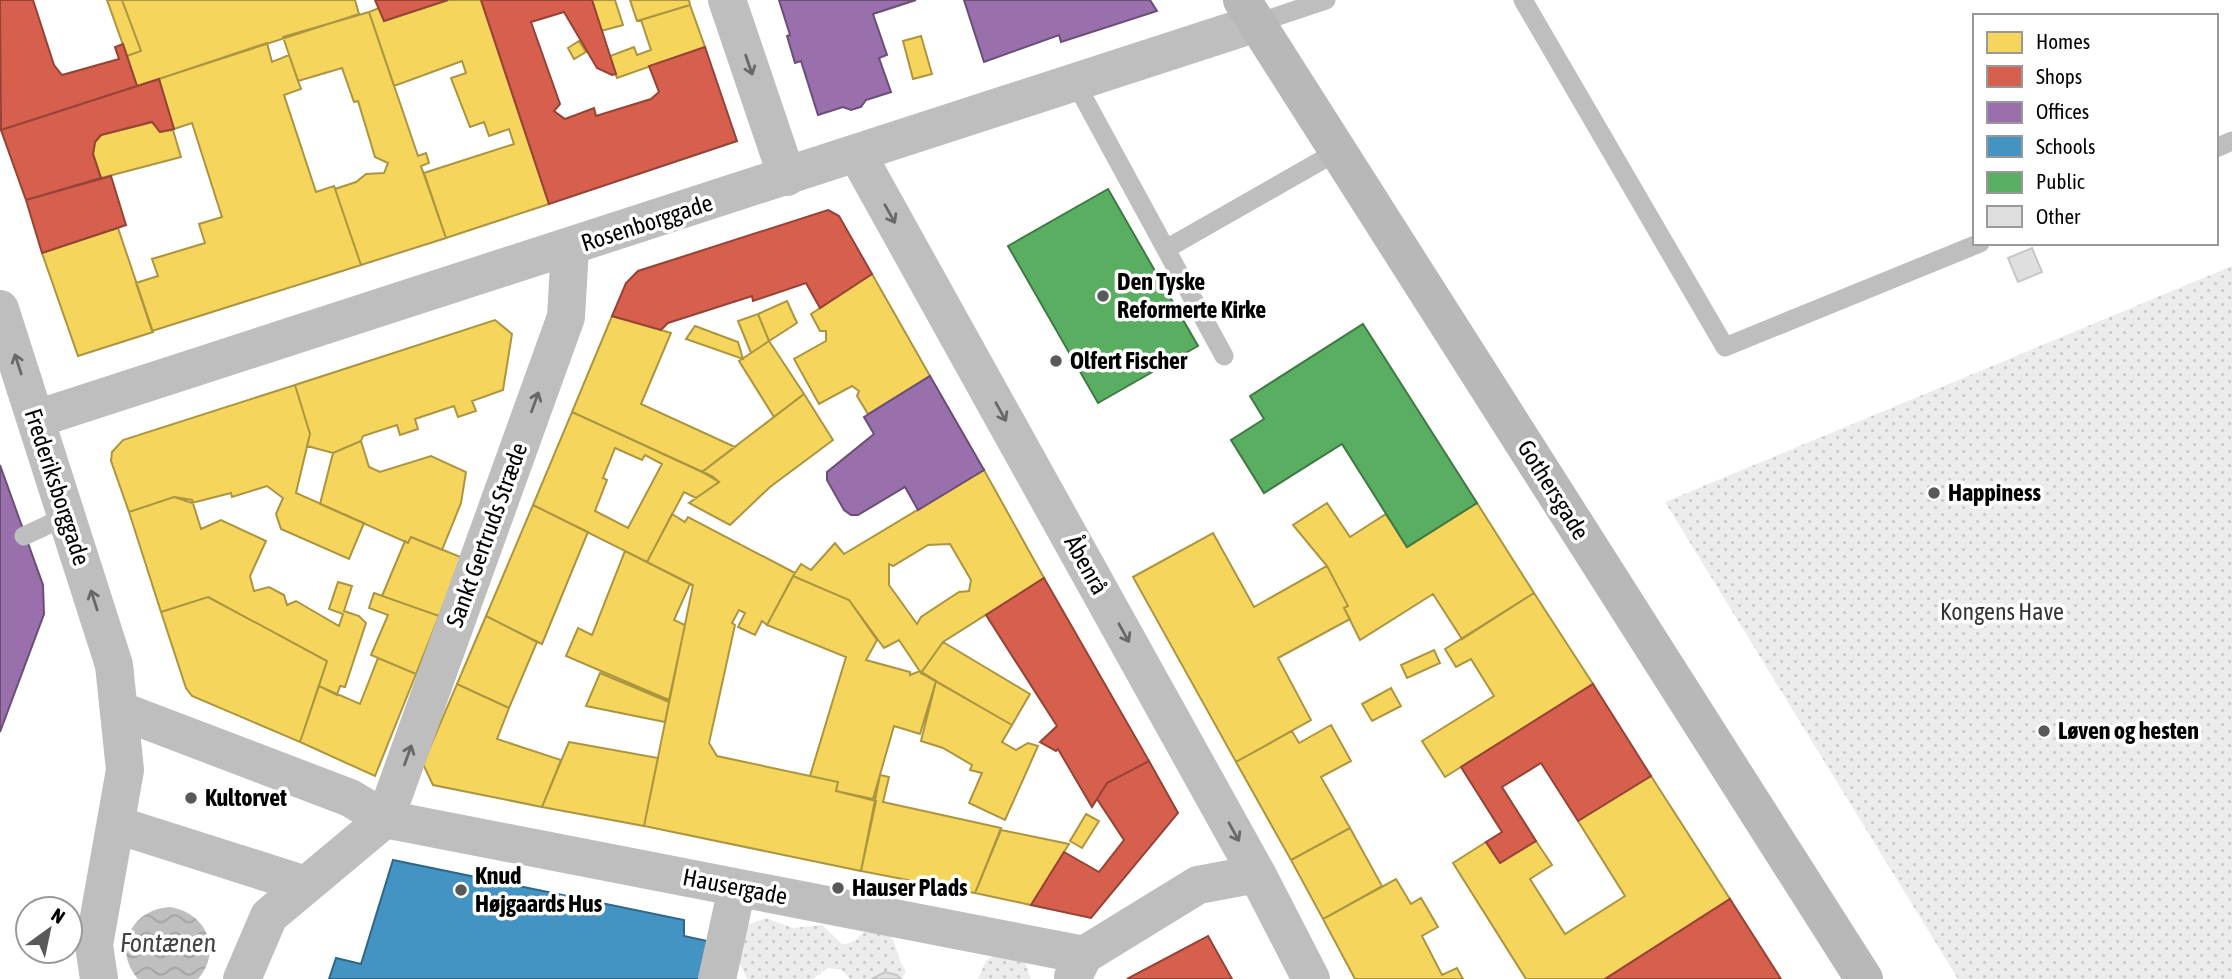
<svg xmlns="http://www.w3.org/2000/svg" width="2232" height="979" font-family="'Asap Condensed',sans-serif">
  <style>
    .park { fill: url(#park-dots) }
    .water { fill: url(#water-waves) }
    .homes { fill: #f6d55c; stroke: #ac9540; stroke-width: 2; fill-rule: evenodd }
    .shops { fill: #d6604d; stroke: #964336; stroke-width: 2 }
    .offices { fill: #9970ab; stroke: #6b4e78; stroke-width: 2 }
    .schools { fill: #4393c3; stroke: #2f6788; stroke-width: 2 }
    .public { fill: #5aae61; stroke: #3f7a44; stroke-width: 2 }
    .building { fill: #dfdfdf; stroke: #c7c7c7; stroke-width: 2 }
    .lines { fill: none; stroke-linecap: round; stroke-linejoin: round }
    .lane { stroke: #bebebe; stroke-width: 19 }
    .street { stroke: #bebebe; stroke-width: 38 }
    .secondary { stroke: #b8b8b8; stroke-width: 38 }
    .oneway { stroke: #686868 }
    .poi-dot { fill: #595959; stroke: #fff; stroke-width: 2.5 }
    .labels { text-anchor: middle; stroke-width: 7; stroke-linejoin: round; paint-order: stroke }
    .street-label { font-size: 24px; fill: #000; stroke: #fff }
    .poi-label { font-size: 24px; font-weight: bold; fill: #000; stroke: #fff; text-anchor: start }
    .park-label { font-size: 24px; fill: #333; stroke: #fff }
    .water-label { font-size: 26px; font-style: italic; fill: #444; stroke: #fff }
  </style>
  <defs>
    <pattern id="park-dots" width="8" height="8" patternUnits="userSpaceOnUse" patternTransform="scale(1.75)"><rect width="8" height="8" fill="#ececec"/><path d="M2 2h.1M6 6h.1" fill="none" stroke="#c9c9c9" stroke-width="1.8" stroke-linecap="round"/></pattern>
    <pattern id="water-waves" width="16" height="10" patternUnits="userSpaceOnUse" patternTransform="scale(1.75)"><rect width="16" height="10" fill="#bfbfbf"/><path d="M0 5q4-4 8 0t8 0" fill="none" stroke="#a2a2a2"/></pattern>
  </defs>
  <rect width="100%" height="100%" fill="#fff"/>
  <path class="park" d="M2232 266V979H1958L1665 502Z
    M766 918 793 928 822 925 842 944C862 944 857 925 887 930 898 943 896 958 906 971L902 979H850L842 970 828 968 813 979H747L739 962 747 925Z
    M993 956 1025 962 1031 979H978L986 961Z"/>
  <path class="water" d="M169 907C206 912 223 950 198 979H138C112 949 131 910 169 907Z"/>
  <path class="homes" d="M107 0H122L141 51 127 56Z
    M122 0H355L359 14 137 86 127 56 141 51Z
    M448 0H481L549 204 446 238 424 173 514 144 509 129 489 136 484 122 470 127 451 78 466 73 462 61 394 86 369 12 379 8 384 21Z
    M592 0H615L623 25 601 31Z
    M630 0H689L690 5 637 21Z
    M690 5 705 47 617 78 610 56 634 47 637 55 651 50 641 20Z
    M369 12 418 156 426 153 429 163 421 166 446 238 361 265 335 189 356 182 366 174 384 173 388 163 375 157 358 101 354 102 342 68 298 81 283 37Z
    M921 36 932 74 913 79 903 41Z
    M579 41 586 52 574 59 568 48Z
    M267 43 272 62 289 55 301 89 284 95 316 192 334 186 361 265 152 331 136 283 158 276 152 259 205 243 199 224 222 217 192 123 174 129 159 79Z
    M152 122 160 132 173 130 181 157 101 178 93 154 95 142 101 135Z
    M118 228 153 332 78 356 42 253Z
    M872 274 930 376 868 414 857 396 859 391 852 386 819 404 794 359 826 341V331H820L811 314Z
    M787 301 797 323 769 341 758 314Z
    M758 314 769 341 751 353 738 321Z
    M612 316 671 333 641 404 735 447 702 472 572 412Z
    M495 320 512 334 503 390 472 401 476 411 458 417 454 406 415 419 418 429 400 435 397 425 363 436 361 441 333 453 307 446 310 434 295 385Z
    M695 326 738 342 743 359 686 339Z
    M769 341 804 394 774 417 739 361Z
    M295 385 310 434 296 493 364 523 349 559 281 529 276 514 283 498 267 486 232 497 231 493 192 503 174 497 129 512 111 461 112 452 123 440Z
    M804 394 833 440 770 487 730 525 689 503 719 482 702 472Z
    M572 412 712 476 719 482 696 498 684 492 647 562 533 505ZM615 448 642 460 645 455 662 464 628 528 595 511 607 480 603 478Z
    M361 441 369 467 380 472 431 456 466 472 461 503 442 550 411 537 408 543 320 504 333 453Z
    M984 470 1044 578 943 642 921 673 899 640 884 648 849 600 793 576 801 564 811 570 835 543 844 554ZM950 544 971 580 969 591 959 592 921 617 917 624 889 585V564L893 566 928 545Z
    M174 497 192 500 201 529 221 520 266 541 250 576 254 591 269 587 284 595 287 605 296 601 339 626 343 614 329 609 338 582 352 586 344 611 359 616 366 623 345 687 340 686 337 695 319 686 327 661 208 597 161 612 129 512Z
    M1327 503 1350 537 1386 514 1407 547 1477 503 1534 593 1462 639 1433 594 1360 640 1344 608 1348 606 1327 566 1293 525Z
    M533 505 588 532 542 644 486 616Z
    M672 514 685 522 688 517 795 573 767 625 762 621 755 635 738 627 745 613 739 610 732 623 735 625 709 743 717 756 838 782 836 791 876 801 861 871 644 826 693 585 647 562Z
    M1213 533 1254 607 1327 566 1348 606 1344 608 1350 619 1278 658 1311 720 1236 762 1133 577Z
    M411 537 463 558 439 616 382 596 405 541 408 543Z
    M625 551 690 584 674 620 685 625 669 700 566 656 578 628 592 635Z
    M793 576 849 600 877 640 866 660 910 672V675L920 671 936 681 920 734 894 726 873 799 836 791 838 782 810 776 846 657 767 625Z
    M374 593 439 616 416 674 371 655 388 615 369 608Z
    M1534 593 1593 684 1445 777 1422 741 1494 696 1471 659 1456 667 1445 649Z
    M208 597 327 661 300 742 192 696 186 688 161 612Z
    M486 616 537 642 509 708 457 684Z
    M943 642 1030 694 1012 725 921 673Z
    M1434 650 1440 663 1407 678 1401 665Z
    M378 658 416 674 375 776 300 742 319 686 360 704Z
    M600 673 669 702 665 722 586 706Z
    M936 681 1012 725 1002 742 1016 750 1028 743 1038 746 1005 820 969 803 982 773 970 770 972 765 943 748 921 741Z
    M457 684 509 708 497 739 561 760 542 807 433 785 423 764Z
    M1391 688 1401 706 1372 721 1362 704Z
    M1331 725 1351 761 1321 777 1350 828 1291 860 1236 762 1292 731 1299 743Z
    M569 742 658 758 644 826 542 807Z
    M880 775 889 777 883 802 1001 828 975 893 861 871Z
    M1651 776 1730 899 1605 979H1526L1453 863 1486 842 1500 863 1536 841 1552 865 1530 879 1565 934 1625 896 1578 821Z
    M1086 814 1099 821 1082 848 1070 841Z
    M1350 828 1382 886 1323 919 1291 860Z
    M1001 830 1069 844 1031 905 975 893Z
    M1396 879 1411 904 1421 898 1438 927 1422 936 1442 975 1457 968 1463 979H1355L1323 919Z"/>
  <path class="shops" d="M0 0H33L54 65 62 75 119 59 115 47 123 44 137 86 1 130Z
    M375 0H448L384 21Z
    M481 0H592L616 74 612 75 597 68 564 12 531 22 560 104 554 111 565 119 594 108 596 116 651 99 659 92 649 66 705 47 737 141 549 204Z
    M159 79 174 129 160 132 152 122 101 135 95 142 93 154 101 178 26 200 1 130Z
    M111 176 126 225 42 253 26 200Z
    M828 210 839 216 872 274 820 308 806 283 753 301 752 296 668 323 661 330 612 316 626 283 638 271Z
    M1044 578 1149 761 1107 783 1092 807 1058 749 1056 751 1040 742 1057 726 986 615Z
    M1593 684 1651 776 1578 821 1541 763 1502 787 1536 841 1500 863 1486 842 1502 832 1461 767Z
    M1149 761 1178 813 1091 918 1031 905 1064 852 1099 872 1124 840 1097 799 1107 783Z
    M1730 899 1781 979H1605Z
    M1208 936 1232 979H1127Z"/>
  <path class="offices" d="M779 0H916L873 14 887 55 879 58 891 92 866 100 861 107 851 110 843 107 818 115 801 61 795 63 787 36 790 35Z
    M964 0H1150L1157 11 1061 42 1059 35 984 62Z
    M930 376 984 470 918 510 905 487 858 515H851L844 510 827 480V472L874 434 864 417Z
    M0 465 43 585 44 614 0 732Z"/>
  <path class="schools" d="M393 860 684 920V936L707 941 699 979H329L336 958 361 964Z"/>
  <path class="public" d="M1108 189 1198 346 1098 403 1008 246Z
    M1363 324 1477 503 1407 547 1342 444 1264 493 1231 440 1264 419 1250 396Z"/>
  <path class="building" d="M2032 248 2042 272 2018 282 2008 258Z
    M885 972 897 975 901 979H872Z"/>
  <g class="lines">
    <path class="lane" d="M1523 0 1725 347 1980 243
      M1257 23 1326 0
      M1075 82 1224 356
      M2216 148 2232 141
      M1166 249 1338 151
      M24 536 67 516"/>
    <path class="street" d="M727 0 787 177
      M857 154 1257 874 1311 979
      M0 309 114 665 125 770 94 945 99 979
      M36 419 1257 23
      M119 710 350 798 385 819 1084 955
      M385 819 566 317 570 248
      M117 825 306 885 385 819
      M1073 977 1084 955 1198 885 1257 874
      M242 979 269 916 306 885
      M717 979 737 888"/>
    <path class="secondary" d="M1242 0 1864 979"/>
  </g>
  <defs><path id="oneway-shaft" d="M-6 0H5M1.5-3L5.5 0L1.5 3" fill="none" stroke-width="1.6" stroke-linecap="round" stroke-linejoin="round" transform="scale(1.75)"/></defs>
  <g class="oneway">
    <use href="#oneway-shaft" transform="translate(749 65) rotate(71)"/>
    <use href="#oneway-shaft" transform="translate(890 214) rotate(61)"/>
    <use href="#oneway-shaft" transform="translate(18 364) rotate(-108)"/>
    <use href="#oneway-shaft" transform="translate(535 402) rotate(-70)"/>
    <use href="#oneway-shaft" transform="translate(1001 412) rotate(61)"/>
    <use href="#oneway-shaft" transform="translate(94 600) rotate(-108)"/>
    <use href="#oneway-shaft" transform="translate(1124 633) rotate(61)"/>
    <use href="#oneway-shaft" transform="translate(408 755) rotate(-70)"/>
    <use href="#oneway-shaft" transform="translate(1234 832) rotate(61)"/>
  </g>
  <g class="poi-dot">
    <circle cx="1103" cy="296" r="7"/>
    <circle cx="1056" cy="361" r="7"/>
    <circle cx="1934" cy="493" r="7"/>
    <circle cx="2044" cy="731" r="7"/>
    <circle cx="191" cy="798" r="7"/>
    <circle cx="838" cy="888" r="7"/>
    <circle cx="461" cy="890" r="7"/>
  </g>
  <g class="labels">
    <g class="street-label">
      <text transform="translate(647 223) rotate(-18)" y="8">Rosenborggade</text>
      <text transform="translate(57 487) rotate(72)" y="8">Frederiksborggade</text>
      <text transform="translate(1553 490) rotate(58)" y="8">Gothersgade</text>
      <text transform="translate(487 535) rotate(-70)" y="8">Sankt Gertruds Stræde</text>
      <text transform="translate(1086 565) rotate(61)" y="8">Åbenrå</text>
      <text transform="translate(735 887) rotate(11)" y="8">Hausergade</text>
    </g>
    <g class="poi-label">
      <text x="1117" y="290">Den Tyske<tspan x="1117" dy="28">Reformerte Kirke</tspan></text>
      <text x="1070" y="369">Olfert Fischer</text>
      <text x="1948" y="501">Happiness</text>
      <text x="2058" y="739">Løven og hesten</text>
      <text x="205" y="806">Kultorvet</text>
      <text x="475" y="884">Knud<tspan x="475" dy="28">Højgaards Hus</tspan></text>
      <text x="852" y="896">Hauser Plads</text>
    </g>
    <g class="park-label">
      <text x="2002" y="620">Kongens Have</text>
    </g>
    <g class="water-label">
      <text x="168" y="952">Fontænen</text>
    </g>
  </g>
  <rect x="1973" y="14" width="245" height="231" fill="#ffffff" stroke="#999999" stroke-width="2"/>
  <rect x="1987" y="32" width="35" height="21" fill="#f6d55c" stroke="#999999" stroke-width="2"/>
  <text x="2036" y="49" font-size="21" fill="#000000">Homes</text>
  <rect x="1987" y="66" width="35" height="21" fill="#d6604d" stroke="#999999" stroke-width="2"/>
  <text x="2036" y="84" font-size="21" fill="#000000">Shops</text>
  <rect x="1987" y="102" width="35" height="21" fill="#9970ab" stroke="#999999" stroke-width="2"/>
  <text x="2036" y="119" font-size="21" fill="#000000">Offices</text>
  <rect x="1987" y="136" width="35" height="21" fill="#4393c3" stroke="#999999" stroke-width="2"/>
  <text x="2036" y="154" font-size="21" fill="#000000">Schools</text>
  <rect x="1987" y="172" width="35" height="21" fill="#5aae61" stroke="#999999" stroke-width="2"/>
  <text x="2036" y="189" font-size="21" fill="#000000">Public</text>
  <rect x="1987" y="206" width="35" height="21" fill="#dfdfdf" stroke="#999999" stroke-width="2"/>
  <text x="2036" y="224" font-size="21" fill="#000000">Other</text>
  <g transform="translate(49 930) rotate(33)"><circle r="33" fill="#ffffff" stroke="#999999" stroke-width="2"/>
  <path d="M0-5L12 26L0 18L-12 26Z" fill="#595959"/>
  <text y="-10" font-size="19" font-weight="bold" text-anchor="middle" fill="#000000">N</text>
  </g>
</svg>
